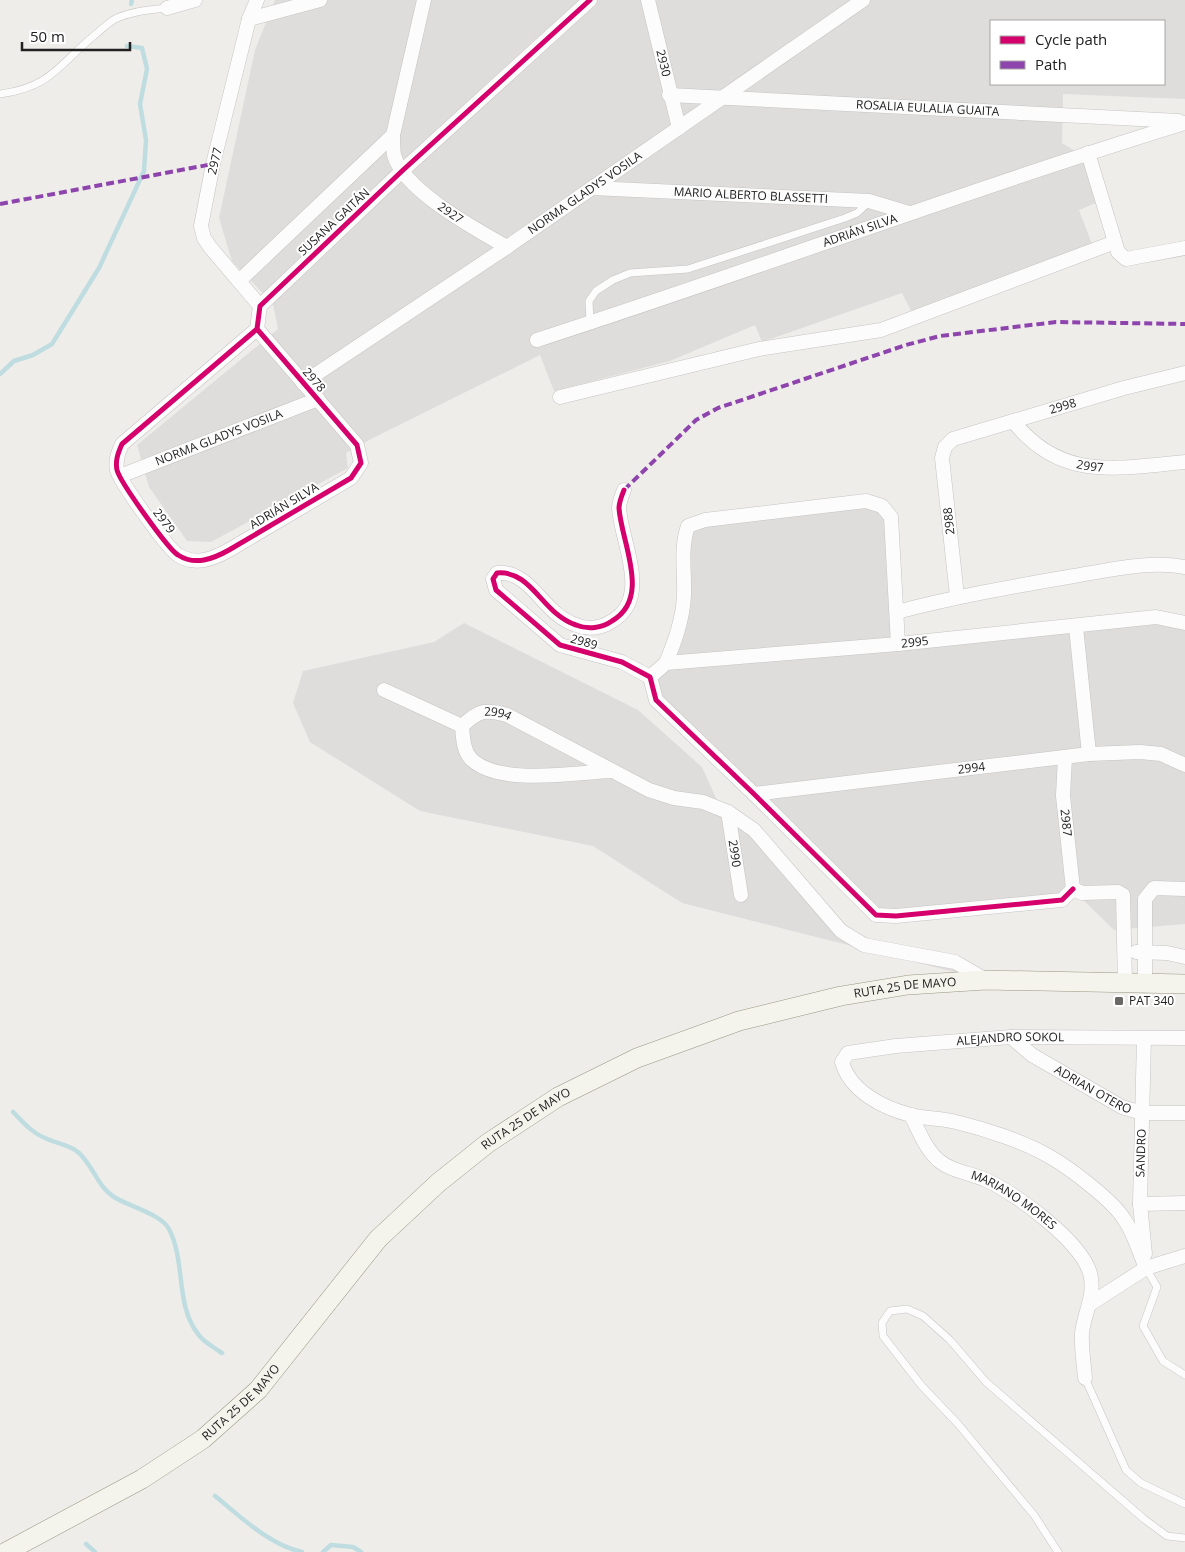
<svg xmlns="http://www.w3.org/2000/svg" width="1185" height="1552" font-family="'Open Sans',sans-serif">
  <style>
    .residential { fill: #dedddb; fill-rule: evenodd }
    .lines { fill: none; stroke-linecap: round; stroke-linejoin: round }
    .stream { stroke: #bfdde0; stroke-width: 4.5 }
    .lane-casing { stroke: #c5c4c2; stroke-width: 8 }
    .street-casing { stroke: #c5c4c2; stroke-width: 15 }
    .secondary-casing { stroke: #999882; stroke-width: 20 }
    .lane { stroke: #fdfcfc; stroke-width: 7 }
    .street { stroke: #fdfcfc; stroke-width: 14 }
    .secondary { stroke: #f4f3ec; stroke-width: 19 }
    .quiet { stroke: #8e44ad; stroke-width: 4; stroke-dasharray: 8 4; stroke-linecap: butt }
    .cycleway-casing { stroke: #fff; stroke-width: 8 }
    .cycleway { stroke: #d6006c; stroke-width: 5 }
    .poi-dot { fill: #696867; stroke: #fff; stroke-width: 2 }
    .labels { text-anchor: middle; stroke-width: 4; stroke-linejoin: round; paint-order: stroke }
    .street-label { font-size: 12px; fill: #212121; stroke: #fff }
    .poi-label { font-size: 12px; fill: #212121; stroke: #fff; text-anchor: start }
  </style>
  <rect width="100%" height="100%" fill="#efedea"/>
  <path class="residential" d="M275 0H1185V99L1063 94 1062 143 1083 156 1098 202 1079 210 1092 244 911 311 902 293 762 342 755 325 670 361 554 391 540 355 371 439 346 453 348 468 211 542 187 541 149 487 137 445 278 329 273 304 232 261 219 218 255 50ZM991 21H1164V84H991Z
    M866 501 891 517 899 644 1156 617 1185 623V924L1114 930 1073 890 1062 900 876 915 656 700 650 677 673 647 688 526Z
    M464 623 638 710 702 767 720 807 864 945 955 962 986 980 682 903 593 846 420 811 310 742 293 703 303 671 434 642Z"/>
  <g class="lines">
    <path class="stream" d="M131 4 132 0
      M0 374 14 361 33 355 52 344 99 268 144 171 146 140 140 104 147 69 142 48 127 46
      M13 1112C23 1122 32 1133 45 1138 57 1144 69 1144 79 1153 94 1167 97 1186 114 1197 128 1206 161 1214 169 1229 186 1262 175 1305 198 1334 203 1342 214 1347 222 1353
      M215 1496C240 1516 269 1545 302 1552
      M86 1544 95 1552
      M323 1552 331 1545 353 1547 361 1552"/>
    <defs>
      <path id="lane" d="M0 94C52 87 59 64 96 34 102 29 110 21 117 18 133 11 150 10 167 8
        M590 323 589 301 596 291 613 280 630 273 688 269 845 218 857 213 869 202
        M1146 1268 1157 1287 1143 1326 1163 1361 1185 1375
        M1085 1378 1126 1470 1141 1483 1185 1504
        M1058 1552 1034 1515 958 1424 921 1385 883 1336 882 1323 890 1311 907 1309 923 1316 950 1340 986 1382 1144 1519 1167 1536 1185 1538"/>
      <g id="street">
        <path d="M257 0 249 19 213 164 201 226 204 238 210 247 260 306"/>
        <path id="s1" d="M424 0 393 135C393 141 393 149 394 155 403 190 477 230 507 247"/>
        <path id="s2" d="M648 0 679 128"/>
        <path d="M167 8 195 0"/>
        <path d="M249 19 320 0"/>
        <path id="s3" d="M669 95 1179 121"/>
        <path id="s4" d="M592 188 869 201 909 213"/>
        <path d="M1115 242 1118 252 1126 259 1185 248"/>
        <path d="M239 281 393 135"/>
        <path d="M257 329 357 445 361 463 351 478 229 550C213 559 195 566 178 555 168 549 120 482 117 470 115 461 118 453 122 444L257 329 260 306 402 171 590 0"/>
        <path id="s5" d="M537 340C754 270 967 190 1185 123"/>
        <path id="s6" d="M303 383 507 247 863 0"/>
        <path d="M560 397 759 349 881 330 1115 242 1088 153"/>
        <path id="s7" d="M1013 421C1061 482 1117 468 1185 462"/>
        <path id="s8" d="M120 476 318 399"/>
        <path d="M624 490C622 495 619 502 619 508 621 542 652 598 612 621 602 628 588 630 576 625 542 614 532 570 497 573L493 579 496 590 560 645 622 662 650 677 656 700 754 794 876 915 896 916 1062 900 1073 889"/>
        <path id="s9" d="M957 596 942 458 945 447 953 439 1124 388 1185 373"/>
        <path d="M897 612C953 597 1010 587 1068 577 1106 571 1147 560 1185 567"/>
        <path d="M1076 627 1089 754"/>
        <path d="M666 663C675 641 683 619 684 595 685 571 680 549 688 526L705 520 866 501 882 506 891 517 898 644"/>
        <path id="s10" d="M650 677 666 663 898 644 1156 617 1185 623"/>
        <path d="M384 690 462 726"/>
        <path id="s11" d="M1065 757 1063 796 1073 889"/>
        <path id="s12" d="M610 771C573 773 499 786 471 759 463 750 463 737 462 726 479 710 485 709 507 715L649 790 674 798 703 802 728 812 754 830 841 931 864 945 955 962 986 980"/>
        <path id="s13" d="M754 794 1089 754 1140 752 1161 754 1185 765"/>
        <path id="s14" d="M728 812 741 895"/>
        <path d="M1073 889 1082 893 1118 892 1123 895 1125 984"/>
        <path d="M1136 952 1167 953 1185 957"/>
        <path d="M1145 984V899L1154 888 1185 889"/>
        <path id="s15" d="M1011 1037 1032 1055 1122 1107 1142 1113H1185"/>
        <path d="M1144 1038 1140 1204 1145 1254"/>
        <path id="s16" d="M911 1115C919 1131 925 1148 938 1160 951 1171 969 1173 984 1179 1015 1193 1080 1240 1090 1273 1096 1295 1084 1313 1082 1333 1081 1347 1084 1364 1085 1378"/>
        <path d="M1140 1204 1185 1203"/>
        <path id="s17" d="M1146 1268C1139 1252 1134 1233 1124 1219 1113 1201 1071 1169 1052 1158 1026 1142 985 1129 956 1122 941 1118 926 1119 911 1115 883 1108 850 1091 842 1062L848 1053 896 1046 1011 1037 1185 1038"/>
        <path d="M1090 1304 1146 1268 1185 1256"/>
      </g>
      <g id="secondary">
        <path id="s18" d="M6 1552 142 1479 203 1439 258 1390 378 1239 438 1183 488 1143 558 1097 637 1058 739 1021 841 996 908 985 986 980 1185 984"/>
      </g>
    </defs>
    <use href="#lane" class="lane-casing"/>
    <use href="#street" class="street-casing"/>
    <use href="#secondary" class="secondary-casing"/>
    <use href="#lane" class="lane"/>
    <use href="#street" class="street"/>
    <use href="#secondary" class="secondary"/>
    <path class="quiet" d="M0 204 213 164
      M624 490 696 420 718 408 906 345 940 336 1056 322 1185 324"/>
    <defs>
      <path id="cycleway" d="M257 329 357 445 361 463 351 478 229 550C213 559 195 566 178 555 168 549 120 482 117 470 115 461 118 453 122 444L257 329 260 306 402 171 590 0
        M624 490C622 495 619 502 619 508 621 542 652 598 612 621 602 628 588 630 576 625 542 614 532 570 497 573L493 579 496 590 560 645 622 662 650 677 656 700 754 794 876 915 896 916 1062 900 1073 889"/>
    </defs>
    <use href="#cycleway" class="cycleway-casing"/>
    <use href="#cycleway" class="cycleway"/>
  </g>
  <rect class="poi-dot" x="1114" y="996" width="10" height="10" rx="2.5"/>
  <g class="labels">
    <g class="street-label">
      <text dy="4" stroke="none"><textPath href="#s2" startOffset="65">2930</textPath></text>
      <text dy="4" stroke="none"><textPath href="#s3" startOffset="259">ROSALIA EULALIA GUAITA</textPath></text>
      <text transform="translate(215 161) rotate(-77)" y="4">2977</text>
      <text dy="4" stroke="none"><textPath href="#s6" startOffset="340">NORMA GLADYS VOSILA</textPath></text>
      <text dy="4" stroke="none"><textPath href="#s4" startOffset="159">MARIO ALBERTO BLASSETTI</textPath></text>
      <text dy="4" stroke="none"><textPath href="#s1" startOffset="241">2927</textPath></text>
      <text transform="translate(334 222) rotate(-43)" y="4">SUSANA GAITÁN</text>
      <text dy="4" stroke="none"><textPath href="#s5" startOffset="341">ADRIÁN SILVA</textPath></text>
      <text transform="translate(314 380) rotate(49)" y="4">2978</text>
      <text dy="4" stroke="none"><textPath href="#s9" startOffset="276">2998</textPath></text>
      <text dy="4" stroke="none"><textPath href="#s8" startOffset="106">NORMA GLADYS VOSILA</textPath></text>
      <text dy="4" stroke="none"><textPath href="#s7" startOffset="92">2997</textPath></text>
      <text transform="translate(284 506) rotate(-31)" y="4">ADRIÁN SILVA</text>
      <text transform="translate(164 521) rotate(53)" y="4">2979</text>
      <text transform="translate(949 521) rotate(-96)" y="4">2988</text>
      <text transform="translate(584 642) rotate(15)" y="4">2989</text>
      <text dy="4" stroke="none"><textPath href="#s10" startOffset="271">2995</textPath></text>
      <text dy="4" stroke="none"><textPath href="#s12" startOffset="218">2994</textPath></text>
      <text dy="4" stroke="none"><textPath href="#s13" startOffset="219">2994</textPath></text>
      <text dy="4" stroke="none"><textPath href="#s11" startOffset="66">2987</textPath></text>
      <text dy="4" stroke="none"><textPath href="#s14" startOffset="42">2990</textPath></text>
      <text dy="4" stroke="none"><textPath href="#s18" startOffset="1090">RUTA 25 DE MAYO</textPath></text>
      <text dy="4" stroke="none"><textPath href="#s17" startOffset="562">ALEJANDRO SOKOL</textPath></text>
      <text dy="4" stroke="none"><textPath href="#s15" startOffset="98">ADRIAN OTERO</textPath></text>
      <text dy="4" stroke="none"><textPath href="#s18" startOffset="685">RUTA 25 DE MAYO</textPath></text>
      <text transform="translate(1141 1153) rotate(-88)" y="4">SANDRO</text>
      <text dy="4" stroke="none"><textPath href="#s16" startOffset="139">MARIANO MORES</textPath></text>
      <text dy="4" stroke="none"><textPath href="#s18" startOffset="280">RUTA 25 DE MAYO</textPath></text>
    </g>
    <g class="poi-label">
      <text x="1129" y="1005">PAT 340</text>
    </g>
  </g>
  <rect x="990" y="20" width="175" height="65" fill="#ffffff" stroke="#a6a6a6"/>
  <rect x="1000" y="36" width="25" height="8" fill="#d6006c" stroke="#a6a6a6"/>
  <text x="1035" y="45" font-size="15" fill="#212121">Cycle path</text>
  <rect x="1000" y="61" width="25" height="8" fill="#8e44ad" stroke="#a6a6a6"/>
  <text x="1035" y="70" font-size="15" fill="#212121">Path</text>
  <path d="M22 42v8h108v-8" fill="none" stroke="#212121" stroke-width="2.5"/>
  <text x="30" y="42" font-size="15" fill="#212121" stroke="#ffffff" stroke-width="4" paint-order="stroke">50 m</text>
</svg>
